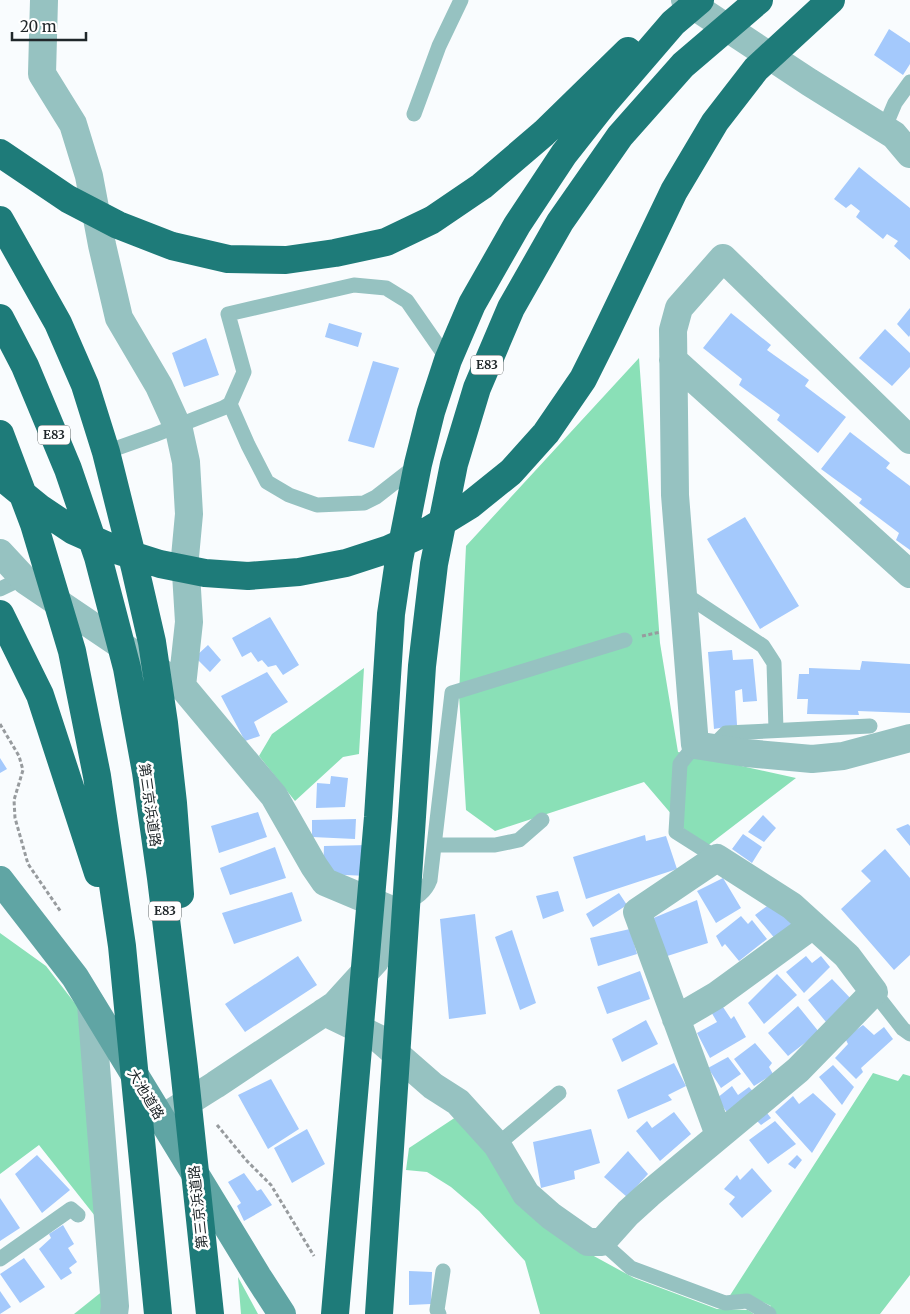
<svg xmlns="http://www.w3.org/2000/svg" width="910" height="1314" font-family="Merriweather,'Noto Sans JP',serif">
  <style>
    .forest { fill: #8ae0b7 }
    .building { fill: #a4c9fc }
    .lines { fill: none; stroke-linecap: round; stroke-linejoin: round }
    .path { stroke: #979b9e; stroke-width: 3; stroke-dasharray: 4 2.5; stroke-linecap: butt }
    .lane { stroke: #96c2c1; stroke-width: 15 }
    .street { stroke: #96c2c1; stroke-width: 28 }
    .secondary { stroke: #60a5a4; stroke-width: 28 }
    .highway { stroke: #1e7b79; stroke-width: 28 }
    .labels { text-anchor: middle; stroke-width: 5; stroke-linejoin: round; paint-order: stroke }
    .shield { fill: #fff; stroke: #63686a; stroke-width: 1 }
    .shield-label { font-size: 12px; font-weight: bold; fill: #20272a }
    .street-label { font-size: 14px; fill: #20272a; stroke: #fff }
  </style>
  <rect width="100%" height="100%" fill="#f9fcfe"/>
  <path class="forest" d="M639 358 660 643 678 752 796 778 702 850 644 782 495 831 466 810 459 695 466 546Z
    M364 668 359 754 343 757 295 801 259 756 272 734Z
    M0 933 46 966 84 1015 95 1216 39 1145 0 1174Z
    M873 1073 898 1081 903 1074 910 1076V1275L880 1314H769L771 1306 752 1297H729Z
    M456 1117 494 1160 519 1206 592 1255 634 1278 717 1309 748 1310 754 1314H540L525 1261 479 1211 451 1187 427 1172 406 1170 409 1148Z
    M238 1277 258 1314H241Z
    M104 1290 108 1314H74Z"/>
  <path class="building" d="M889 29 910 43V64L903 75 874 55Z
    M859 167 910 208V260L894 246 898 241 887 234 883 239 856 217 860 211 851 204 846 208 834 199Z
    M910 308V335L909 337 897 324Z
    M731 313 771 345 767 350 809 380 805 386 846 417 818 453 777 420 780 415 739 385 742 379 703 348Z
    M329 323 362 333 358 347 325 337Z
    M885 329 910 353V367L892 386 859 358Z
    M206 338 219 375 184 387 172 353Z
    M373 361 399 368 374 448 348 441Z
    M850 432 890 463 886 468 910 486V550L896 540 899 533 859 503 862 499 821 469Z
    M745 517 799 606 760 629 707 539Z
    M270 617 299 665 283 675 276 665 268 667 262 660 258 662 251 652 242 657 232 638Z
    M208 645 221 660 210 672 195 657Z
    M732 650 733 660 753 659 757 701 743 702 742 689 735 691 737 725 714 729 708 652Z
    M862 661 910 664V713L858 711 859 715 807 714 808 699H797L799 674H809V668L860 670Z
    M267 672 288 702 254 722 260 736 245 741 221 696Z
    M0 758 7 769 0 773Z
    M331 776 348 778 345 807 316 808 317 783 330 784Z
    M258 812 267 837 219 853 211 826Z
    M763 815 776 828 764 842 748 832Z
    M356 819 355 839 312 837V820Z
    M908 824 910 826V846L896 829Z
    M743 834 762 847 752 863 732 849Z
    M645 835 646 841 666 836 677 869 586 899 573 857Z
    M368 845V876L323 874 324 846Z
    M275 847 286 878 230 895 220 868Z
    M885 849 910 878V955L894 970 841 909 871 881 861 871Z
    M723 878 741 908 716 923 697 891Z
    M558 891 564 911 543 919 536 896Z
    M292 892 302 921 234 944 222 913Z
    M619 893 627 905 593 927 586 914Z
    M697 900 708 943 661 958 651 919Z
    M774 901 795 924 777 941 755 915Z
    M475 914 486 1014 449 1019 440 919Z
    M741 916 748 924 752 920 767 939 739 961 725 944 722 947 716 936Z
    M630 929 637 954 598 966 590 938Z
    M512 930 536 1003 520 1010 495 937Z
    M298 956 317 985 245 1032 225 1004Z
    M806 956 812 963 821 956 830 967 804 993 786 972Z
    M640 971 650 999 607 1014 597 987Z
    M777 974 797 995 764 1024 748 1003Z
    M832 979 854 1002 826 1022 808 1000Z
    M721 1004 731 1019 734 1016 746 1037 710 1058 697 1033 717 1022 710 1010Z
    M798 1006 819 1032 788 1056 768 1033Z
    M646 1020 658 1044 622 1062 612 1039Z
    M863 1025 874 1035 884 1027 893 1039 861 1068 863 1072 856 1079 835 1058 848 1044 845 1038Z
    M755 1043 772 1063 769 1067 773 1074 754 1086 734 1059Z
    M728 1057 741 1074 721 1088 708 1068Z
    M674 1063 686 1086 668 1095 672 1100 628 1119 617 1090Z
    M833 1065 854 1087 842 1105 819 1077Z
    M271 1079 299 1129 268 1149 238 1095Z
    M732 1086 738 1095 749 1087 757 1096 730 1117 717 1098Z
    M813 1093 836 1114 812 1153 775 1112 793 1096 799 1104Z
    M674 1112 691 1134 660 1161 636 1131 647 1121 652 1128Z
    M767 1113 771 1118 761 1125 757 1121Z
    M775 1121 796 1144 768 1164 749 1140Z
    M307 1129 325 1164 292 1183 274 1148Z
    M591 1129 600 1163 574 1171 575 1179 541 1188 533 1142Z
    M628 1151 648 1174 627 1197 604 1177Z
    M37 1155 70 1190 42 1213 15 1174Z
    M797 1155 802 1160 795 1169 788 1164Z
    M752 1168 772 1191 742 1218 729 1204 735 1197 724 1189 737 1175 740 1180Z
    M244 1173 257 1191 261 1189 272 1205 244 1221 237 1206 241 1203 228 1182Z
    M0 1198 20 1228 0 1241Z
    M63 1225 74 1244 68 1248 77 1262 69 1268 72 1273 61 1280 39 1249 51 1238 49 1234Z
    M24 1258 45 1287 20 1303 0 1274Z
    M409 1271 432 1272 431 1304 409 1305Z
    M0 1291 11 1307 0 1314Z"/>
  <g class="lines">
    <path class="path" d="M642 636 661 632
      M0 724 19 756 23 770 14 800 15 818 28 864 61 912
      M217 1125 246 1160 271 1185 314 1256"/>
    <path class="lane" d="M414 114 439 46 461 0
      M884 129 895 103 910 82
      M230 404 244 372 228 314 354 285 386 288 407 301 448 360
      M106 452 154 435 223 408 230 404 248 445 267 482 289 495 317 505 364 503 376 497 417 465
      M0 589 23 578
      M683 593 763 646 774 663 776 730
      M695 745 680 764 676 832 717 858
      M712 747 726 733 870 726
      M434 845H495L519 840 542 820
      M403 903C416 899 425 893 430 880L452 693 625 640
      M874 992 903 1029 910 1034
      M497 1145 559 1093
      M602 1242 631 1268 725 1303 747 1301 769 1314
      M0 1259 71 1209 78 1215
      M439 1314 437 1310 443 1271"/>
    <path class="street" d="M44 0 42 74 73 124 89 176 102 245 119 318 159 386 179 430 186 462 189 514 185 557 189 622 182 686 274 796 314 866 325 882 387 908 385 937 375 961 335 1005 215 1085 161 1119
      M685 0 809 82 894 135 910 154
      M673 360 910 574
      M910 440 723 258 679 308 673 330 675 495 695 745 746 753 812 759 843 756 910 738
      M0 553 26 581 171 679
      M91 1004 115 1306 114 1314
      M324 1012 378 1038 433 1086 458 1102 497 1145 526 1194 551 1216 588 1242H602L628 1213 649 1194 798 1070 874 992 847 956 792 906 717 858 637 912 719 1135
      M676 1019 717 995 813 925"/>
    <path class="secondary" d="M0 880 75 977 258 1277 282 1314"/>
    <path class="highway" d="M0 153 68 199 118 225 172 246 228 259 286 260 335 253 386 242 432 220 482 186 544 133 628 51
      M0 220 58 323 85 385 106 452 135 568 152 642 164 723 173 803 180 894
      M0 318 25 366 68 469 98 557 127 668 146 772 161 878 184 1068 210 1314
      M0 434 34 524 72 651 97 776 122 946 158 1314
      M0 475 9 483 41 509 74 531 119 551 160 564 205 573 248 576 299 572 346 563 389 549 426 532 470 505 511 472 546 433 583 379 603 339 674 191 715 122 756 69 831 0
      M0 614 40 695 98 873
      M335 1314 378 817 391 614 399 560 418 464 431 412 448 360 472 304 517 225 564 154 605 102 673 23 700 0
      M379 1314 422 666 434 564 454 464 477 388 511 308 560 222 620 136 683 65 759 0"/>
  </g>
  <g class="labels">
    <g class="shield">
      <rect x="471" y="355.5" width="32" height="19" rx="4"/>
      <rect x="38" y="425.5" width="32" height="19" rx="4"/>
      <rect x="149" y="901.5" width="32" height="19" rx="4"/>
    </g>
    <g class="shield-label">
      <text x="487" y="369">E83</text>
      <text x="54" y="439">E83</text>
      <text x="165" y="915">E83</text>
    </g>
    <g class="street-label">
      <text transform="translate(150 805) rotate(82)" y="5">第三京浜道路</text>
      <text transform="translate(146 1094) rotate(59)" y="5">大池道路</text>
      <text transform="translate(198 1207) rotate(-96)" y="5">第三京浜道路</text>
    </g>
  </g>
  <path d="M12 32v8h74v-8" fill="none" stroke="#20272a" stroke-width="2.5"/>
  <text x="20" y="32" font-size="15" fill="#20272a" stroke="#ffffff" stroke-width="4" paint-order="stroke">20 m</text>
</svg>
